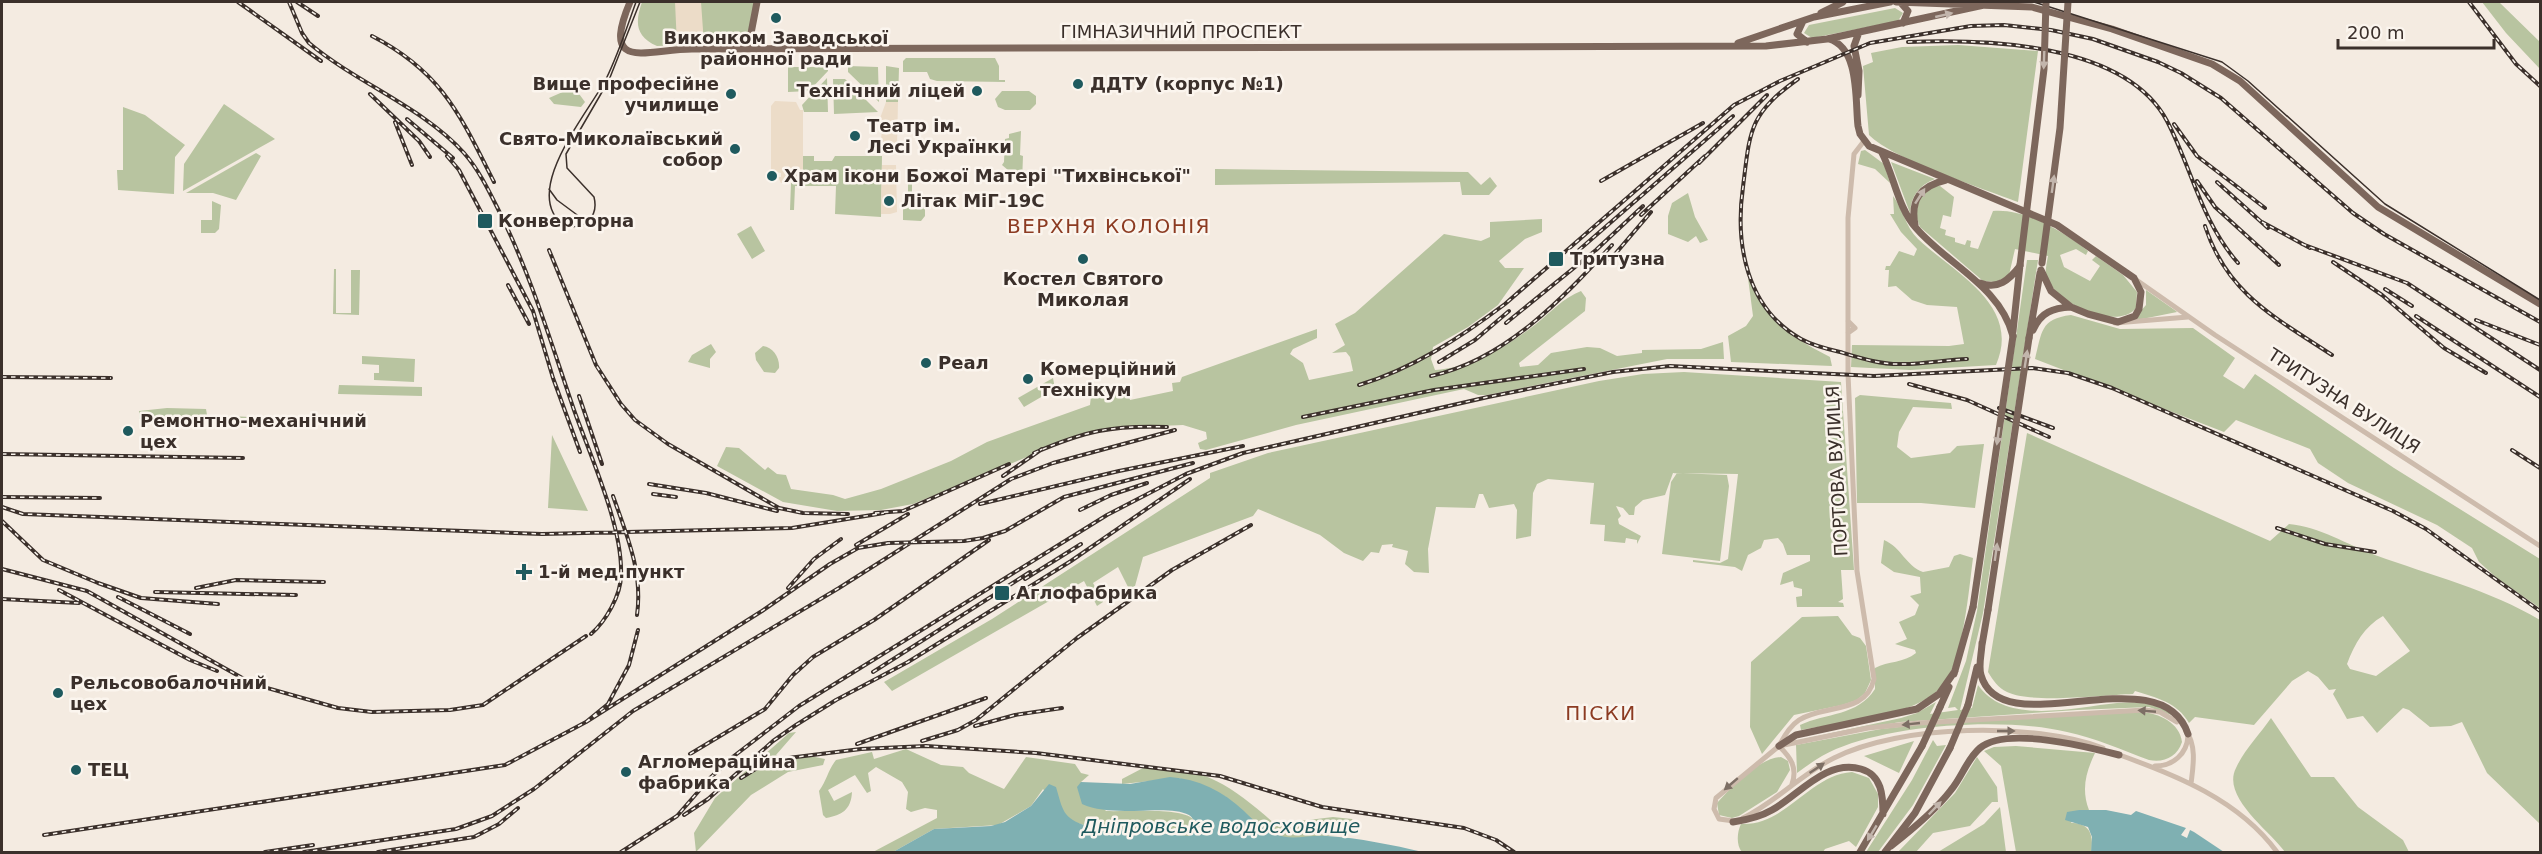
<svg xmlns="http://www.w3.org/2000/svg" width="2542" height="854" font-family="'DejaVu Sans',sans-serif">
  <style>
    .green { fill: #b8c4a0; fill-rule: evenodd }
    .plaza { fill: #ecdcc8 }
    .water { fill: #7fb0b2 }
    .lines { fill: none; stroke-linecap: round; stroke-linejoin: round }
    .minor { stroke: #cdbbac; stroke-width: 5 }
    .major { stroke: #7d675c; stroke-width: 7 }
    .tram { stroke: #3b302b; stroke-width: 1.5 }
    .rail-casing { stroke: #3b302b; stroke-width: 4 }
    .rail { stroke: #fbf5ee; stroke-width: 1.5; stroke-dasharray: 4.5; stroke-linecap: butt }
    .major-bridge { stroke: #7d675c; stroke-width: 7 }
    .oneway { fill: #c2b5ac }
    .oneway2 { fill: #7d6f65 }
    .poi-dot { fill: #1f5a5e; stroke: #fbf5ee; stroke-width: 2 }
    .labels { text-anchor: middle; stroke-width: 5; stroke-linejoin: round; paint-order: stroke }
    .street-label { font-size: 18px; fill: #3b302b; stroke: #fbf5ee }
    .poi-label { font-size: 18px; font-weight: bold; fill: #3b302b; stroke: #fbf5ee; text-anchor: start }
    .neighbourhood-label { font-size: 20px; letter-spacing: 1.5px; fill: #8c3b22; stroke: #fbf5ee }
    .water-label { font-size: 20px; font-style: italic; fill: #1f5a5e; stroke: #fbf5ee }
  </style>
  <rect width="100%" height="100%" fill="#f4ebe1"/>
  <path class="green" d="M642 2H755L747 38 741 43 657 46C635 36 635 22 642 2Z
    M2482 2H2499L2540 42V69L2506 33Z
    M1895 8 1903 13 1898 21 1812 38 1804 33 1809 25Z
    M1958 45 2038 51 2018 202C1982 188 1894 160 1869 135L1863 66 1873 62 1871 53 1902 47Z
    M906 58H995L999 66V80H1005V82L937 81 930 79 927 72H903V61Z
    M848 66 878 67 879 102 848 72Z
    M886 66 899 68 898 102H886Z
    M788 67H828V71L809 91 788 92Z
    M827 78 828 112H804L802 105Z
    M833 79H845L878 112 834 114Z
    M574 87 585 102 581 107 554 104 549 98Z
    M1002 91H1029L1036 96V104L1030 110H1005L998 107 995 99Z
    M224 104 275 139 183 191 184 164Z
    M123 107 145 115 185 145 175 157 174 194 118 190 117 170H123Z
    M1021 131 1020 155 1023 156 1022 182 1002 165 1004 162 1005 139 1009 138V134Z
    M1865 150 1884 164 1890 183 1875 169 1858 164 1861 151Z
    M256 153 261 156 236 200 213 193H186Z
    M803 156H814V161H832L835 156H882L881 217 835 214 836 186H795L794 210H790L791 183H803Z
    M1891 162 1935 179C1919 185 1911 196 1910 213Z
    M1215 169 1468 172 1481 185 1490 177 1497 186 1489 195H1462L1460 182 1215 185Z
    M908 184H912V205L914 198 925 200V216L921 221 903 220V201L908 200Z
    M1934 186H1940L1954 197 1951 217 1943 215 1940 228 1946 230 1945 235 1955 238V242L1965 245 1967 240 1971 241 1970 247 1978 249 1993 211C2025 208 2064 232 2088 251L2086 255 2076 249 2060 255 2064 267 2090 281 2100 266 2092 260 2096 256 2123 275 2137 292 2136 308C2117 332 2052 302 2046 275 2045 270 2047 262 2048 256L2015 249 2009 275 1996 282 1983 281 1920 227 1916 216 1919 198Z
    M1688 193 1695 217 1708 240 1700 243 1696 236 1688 242 1668 234V216L1672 203Z
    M1893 196C1903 209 1905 226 1918 239 1954 273 2022 305 1996 365L1910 370 1851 367 1852 345 1949 346 1964 344 1957 307 1927 305 1912 300 1896 286 1888 287 1889 270H1885L1886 266H1890L1899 251 1914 256 1917 249 1901 232 1890 214H1894Z
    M212 201 221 205 219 229 215 233H201V220H212Z
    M1542 219V232L1525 239 1499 261 1505 268H1524L1498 305 1468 327 1433 347 1431 359 1435 370C1471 368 1508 346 1536 324 1551 312 1563 298 1581 291L1586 298 1585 311 1519 363 1520 367 1538 365 1551 353 1587 347 1600 348 1617 356 1642 353V350L1701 349 1723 342 1724 359H1667L1487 395H1478L1464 389 1296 425 1206 450 1200 449 1198 443 1207 439 1206 432 1183 425 1113 428 1066 441 913 504 881 510 837 511 783 502 717 466 726 447 739 448 765 470 768 467 777 474 786 475 791 489 833 495 845 499 881 489 951 461 987 442 1090 405 1091 396 1094 392 1127 386 1130 400 1173 391 1172 383 1180 382 1182 377 1317 329V338L1293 349 1290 354 1303 363 1309 380 1353 371 1350 357 1346 352 1332 353 1345 345 1335 324 1355 313 1444 234 1481 241 1490 237V222Z
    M751 226 765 251 752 259 737 234Z
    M2027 260H2038L1983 613 1960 710 1972 708 1978 685C2006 726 2075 707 2117 703 2128 703 2143 701 2154 704 2161 707 2168 712 2174 716L2149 707 2077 710 1900 722 1799 740 1901 718 1917 713 1936 702 1930 714 1958 710 1955 707 1948 708 1966 661 1977 611Z
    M334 269H336V313H351V270H360L359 315 333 314Z
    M1748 278C1773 324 1784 333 1830 357L1832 366 1731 362 1728 336 1746 326 1753 316Z
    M2146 290 2176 311 2177 312 2132 321 2146 305Z
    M2071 315 2120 329 2193 328 2235 358 2223 376 2244 389 2255 374 2394 468 2540 559V608L2498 579 2479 562 2472 548 2437 525 2348 483 2318 463 2310 449 2236 420 2224 432 2035 359C2042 332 2040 319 2071 315Z
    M711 344 716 352 710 359V368L688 362 692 355Z
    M763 346C773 347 780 358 779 368L775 373 764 372 756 360 755 353Z
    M362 356 415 359 414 382 374 380V373H379V365L362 364Z
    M1684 372 1841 382 1854 570H1841L1843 599 1838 602 1843 603 1844 607H1797L1796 597 1802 596V589L1794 587 1793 581 1780 585 1783 573 1810 561V555H1787L1783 544 1778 538 1764 540 1761 548 1748 555 1742 571 1735 567 1693 562V560L1720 563 1728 559 1738 474 1673 473 1665 495 1643 500 1635 507 1634 515H1629L1623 508 1616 506 1621 516 1618 519 1619 524 1641 536 1637 544V540L1626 538 1625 543 1604 541 1605 525 1590 524 1594 483 1548 479 1537 484 1533 493 1531 536 1516 539 1517 510 1514 504 1489 508 1483 494H1479L1475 508 1436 507 1428 549 1429 573 1414 572 1405 564 1408 551 1392 547 1393 544 1382 545 1379 553 1371 552 1363 561 1344 553 1320 535 1258 509 1253 516 1143 557 1135 586 1129 589 1118 567 1093 583 1103 602 1097 606 1084 581 892 691 884 682 992 619 1210 478V473L1268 453 1599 381 1643 374Z
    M1053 378 1055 389 1024 407 1018 398Z
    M339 385 422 387V396L338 394Z
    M1860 395 1951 403 1952 409 1913 407 1899 432 1897 447 1911 458 1950 453 1957 446 1984 444 1975 508 1921 503H1857L1855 398Z
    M167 408 206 409 207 415 251 417V420L139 419V411Z
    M2027 433 2270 541 2289 524C2320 527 2346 544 2375 555 2430 575 2490 590 2540 620V824L2487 773 2462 722 2451 726 2430 727 2409 710 2403 708 2377 733 2363 716 2347 719 2333 694 2336 689 2329 690 2318 677 2308 671 2292 681 2254 725 2195 717 2189 723C2177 702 2157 698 2135 691L2133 694C2102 695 2032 704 2007 692 1998 688 1993 680 1988 672ZM2383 616 2410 651 2376 676 2350 669 2347 664C2355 643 2364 627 2383 616Z
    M552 435 588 511 548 508Z
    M1677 473 1727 475 1729 486 1720 561 1662 554 1671 482Z
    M1884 540C1901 547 1906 566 1923 572L1949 567 1954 556 1960 554 1973 558C1969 588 1963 660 1944 684 1918 717 1842 722 1801 730L1800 725C1826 713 1858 716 1875 689V668C1888 661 1904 663 1916 653L1915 650 1895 644 1907 639 1899 622 1915 615 1919 605 1910 596 1921 593 1920 577 1894 572 1881 563Z
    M1838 616 1852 635 1860 638 1866 646 1871 680 1865 693 1857 700 1842 705 1794 715 1762 754 1750 727 1751 662 1802 617Z
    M2141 712C2159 713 2180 723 2182 742 2177 757 2164 763 2149 760 2122 750 2095 738 2067 732 2005 717 1895 724 1836 749 1822 755 1809 764 1797 773L1796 745 1881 729 1935 723Z
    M2271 718 2311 777H2334L2358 807 2403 840 2409 852H2285C2270 831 2221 797 2236 768 2244 750 2260 734 2271 718Z
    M796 732 776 755 782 762 810 756 825 759 823 765 788 772 751 795 696 852 694 833 715 798 789 733Z
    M1933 740 1937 746 1946 745 1913 805 1878 852H1866L1912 780Z
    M1914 741 1899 773 1864 756Z
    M2016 746 2095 753C2086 772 2081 789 2089 810H2079L2071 823C2090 823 2094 835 2091 852H2016L2001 766 1984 751 1994 747Z
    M906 749 941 765 963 767 969 773 1004 789 1026 757 1075 764 1081 773 1089 775 1081 782 1106 811C1126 812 1180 807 1193 819L1194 833 1186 837 1173 833 1087 826 1071 821 1043 789 1031 806 998 825 934 829 893 852H873L937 818V810L925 808 911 812 906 809 908 792 902 782 876 767 868 773 871 791 867 793 855 775 828 790 834 801 852 792C851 810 842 815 826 818L823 815 819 791C827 780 828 770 836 760L872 752 874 759Z
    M1781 757 1788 761 1790 770 1777 792 1739 816 1732 818 1719 815 1717 803C1733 786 1757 759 1781 757Z
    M1977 757 1997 787 1998 802H1992L1970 826 1933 833 1916 852H1898L1955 793Z
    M1143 768C1205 766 1230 785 1275 824L1333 817 1352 819 1356 827 1355 833 1348 834 1294 839 1282 837 1258 825 1226 797 1179 778 1122 784V779Z
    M1852 772 1869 778 1878 794V807L1856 847 1849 841 1825 849 1823 852H1742C1736 845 1737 832 1741 824 1786 826 1809 775 1852 772Z
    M2000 807 2006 852H1938L1984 824Z"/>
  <path class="plaza" d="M675 2H701L704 44 677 45Z
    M775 101 796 102 800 110H803V183H781L778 177H781V173L771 171V106Z
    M886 102H898L897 145 891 152 879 153 882 131 879 130V121Z
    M882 165H896L897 212 890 214H881Z"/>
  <path class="water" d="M1170 777C1198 779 1223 791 1244 811 1253 820 1261 828 1273 833 1292 842 1307 834 1327 836 1359 838 1393 845 1423 852H893L934 829 991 826 1005 822 1031 806 1049 784 1056 787C1063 810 1062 818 1087 826L1189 836 1195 828C1194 823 1194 818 1189 815 1167 803 1115 819 1082 804L1077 787 1081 782 1130 784Z
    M2079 810H2106L2131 815 2136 811 2186 828 2181 835 2187 838 2190 830 2194 832 2224 852H2091L2092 837 2088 827 2065 820 2067 812Z"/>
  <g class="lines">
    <path class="minor" d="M2135 279 2215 335 2540 546
      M2115 323 2188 317
      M1848 333 1855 328 1848 321
      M2186 731C2197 746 2193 767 2191 784
      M2117 754C2176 775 2239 800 2277 852
      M2155 766C2173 766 2187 754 2188 736
      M1792 784C1798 767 1790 757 1779 746 1784 736 1790 726 1799 720 1824 704 1866 715 1874 679L1857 571 1848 374V218L1854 154 1864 141
      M1743 818C1776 802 1801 774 1834 758 1901 724 2033 722 2103 748
      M1734 821 1719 819 1714 809 1716 798 1779 746 1868 728 1919 723 2145 710 2160 712 2177 722"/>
    <path class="major" d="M630 2C600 73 647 49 692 49L1766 46 1827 39 1984 5
      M1896 2 2032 7 2112 29 2212 64 2240 81 2378 207 2540 304
      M1900 2 1908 11 1903 23
      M1821 13 1843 2
      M1803 21 1797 34 1807 42
      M1829 39C1860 48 1855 101 1858 126L1860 134 1869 146 2057 225 2134 278 2141 292 2139 309 2135 316 2118 322 2088 314 2071 307 2051 291 2041 270
      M1738 43 1814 17 1890 2
      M748 49 757 2
      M1858 95 1859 71 1854 46 1859 32
      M1882 153C1894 176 1898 208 1916 228 1948 265 2000 286 2013 336
      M1915 225C1910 199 1921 186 1946 180
      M1980 283C1998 290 2009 280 2020 266
      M2033 330C2041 312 2053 308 2071 307
      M2013 331 2020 265
      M2029 338 2040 273
      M1982 643C1982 652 1978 665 1981 675 2001 747 2161 653 2188 734
      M1982 645 1988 610
      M1954 674 1973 607
      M1968 705 1977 667
      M1940 707 1949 687
      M1779 746 1796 735 1917 709 1939 694 1955 671
      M1733 822C1746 820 1760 817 1772 810 1799 795 1826 759 1861 769 1882 775 1883 796 1883 814
      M1891 846C1913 829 1935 811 1951 790 1962 777 1967 759 1980 748 2006 726 2089 747 2119 755
      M1860 852 1922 746
      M1885 852 1915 813 1950 748"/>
    <path class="tram" d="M636 2C627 27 618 55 606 79 589 112 518 194 565 226 584 230 599 217 594 197L567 168 566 154 609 80 640 2
      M2034 2 2222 62 2248 81 2385 204 2540 300
      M549 189 557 200 584 220"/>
    <defs>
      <path id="rail" d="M238 2 321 61
        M289 2 302 33 309 43C355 82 424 108 464 153 479 170 489 191 499 211 531 275 551 343 574 410 590 455 623 527 621 575 621 595 606 621 591 634
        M297 2 318 16
        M2469 2 2516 64 2540 86
        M372 36C442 72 460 115 494 182
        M1908 42C1984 39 2125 42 2167 121 2192 169 2201 221 2238 263
        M1798 79C1749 114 1750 130 1743 187 1735 244 1746 308 1801 339 1812 345 1827 349 1840 352 1860 358 1882 365 1903 364 1924 364 1945 360 1967 359
        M370 94 419 141 430 157
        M407 119 453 158
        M395 122 412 165
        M2174 124 2197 156 2265 208
        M447 156 459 170 533 311 553 378 580 452
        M1699 163 1767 95
        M1601 181 1703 123
        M2197 181 2215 207 2279 265
        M2217 182 2268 228
        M1641 215 1705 156
        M2262 222 2310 248
        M2205 226C2227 294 2276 318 2332 355
        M2302 244 2407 283 2540 370
        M549 250 596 365 621 404 635 420 668 444 779 508 803 513 848 514
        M1579 250 1733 116
        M1610 260 1651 212
        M2333 262 2382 295 2444 348 2486 373
        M508 285 529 324
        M2385 289 2412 306
        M2416 316 2540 397
        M2476 320 2540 345
        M1506 323 1596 250 1643 206
        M1439 362 1475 340 1509 311
        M1431 376C1505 360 1562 299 1612 245
        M2 377 111 378
        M1909 384 1967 400 2049 437
        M1359 385C1412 369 1460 338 1505 304L1734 105 1780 81 1870 43 1971 26 2004 25 2051 30 2093 39 2158 62 2181 73 2221 98 2353 213 2384 234 2540 322
        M579 396 602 464
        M1999 408 2053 428
        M1303 417 1434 390 1584 369
        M2512 450 2540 468
        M1034 453C1085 431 1112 425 1167 427
        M2 454 243 458
        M1003 476 1042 449
        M649 484 706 493 777 511
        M653 494 676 497
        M613 496C627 536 643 572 637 615
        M2 497 100 498
        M980 504 1119 471 1243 446
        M2 507 23 514 542 534 792 528 884 513
        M1080 510 1111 495 1147 483
        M875 513 903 511 1009 464
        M2 521 43 560 98 583 141 598 218 604
        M2277 528 2325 544 2375 552
        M856 545 908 514
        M2 569 87 591 253 684 338 708 372 712 450 710 483 705 586 636
        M1025 579 1081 544
        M196 588 236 580 324 582
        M788 588 814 559 841 539
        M59 590 190 660 217 671
        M155 592 296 595
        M118 597 190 634
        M2 599 79 603
        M873 672 1030 572
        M586 722 762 611 830 564 858 548 888 543 964 541 983 538 1005 531 1064 497 1193 463
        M975 726 1015 715 1062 708
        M922 741 958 730 976 720 1077 638 1172 570 1251 525
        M857 744 986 698
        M690 754 765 709 793 675 813 657 874 620 989 540
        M741 778 762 765 780 759 861 749 926 746 1036 753 1220 776 1322 807 1464 828 1496 840 1514 852
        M684 815 708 799 773 741 796 725 836 700 908 662 1071 561 1190 479
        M44 835 505 765 586 722 608 704 629 665 638 630
        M265 852 313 845
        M304 852 456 829 492 816 534 789 633 711 839 588 1011 479 1053 463 1175 430
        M378 852 474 837 499 824 518 808
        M621 852 677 816 710 778 734 756 799 706 1107 515 1186 474 1243 453 1488 397 1613 372 1670 366 1874 376 2032 368 2068 373 2112 388 2393 511 2426 529 2540 611"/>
    </defs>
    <use href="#rail" class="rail-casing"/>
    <use href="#rail" class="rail"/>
    <path class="major-bridge" d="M2042 263 2060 128 2068 2
      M2020 265 2044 69 2046 2
      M1973 607 2013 336
      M1988 610 2029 338
      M1922 746 1940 707
      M1950 748 1968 705"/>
  </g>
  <defs><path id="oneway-solid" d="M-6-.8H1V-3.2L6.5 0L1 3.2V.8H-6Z" transform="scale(1.5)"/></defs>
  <g class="oneway">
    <use href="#oneway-solid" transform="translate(1944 15) rotate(-13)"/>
    <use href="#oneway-solid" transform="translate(2044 60) rotate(92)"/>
    <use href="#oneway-solid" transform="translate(2053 184) rotate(-82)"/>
    <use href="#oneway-solid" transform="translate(1920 196) rotate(-57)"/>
    <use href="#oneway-solid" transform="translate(2026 359) rotate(-81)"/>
    <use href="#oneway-solid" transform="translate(1998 436) rotate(98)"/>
    <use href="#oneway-solid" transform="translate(1996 552) rotate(-82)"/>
    <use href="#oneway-solid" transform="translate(1935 808) rotate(-46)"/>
    <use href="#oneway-solid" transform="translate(1872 833) rotate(121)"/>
  </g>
  <g class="oneway2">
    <use href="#oneway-solid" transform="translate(2147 711) rotate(-175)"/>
    <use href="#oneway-solid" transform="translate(1911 724) rotate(174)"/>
    <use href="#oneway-solid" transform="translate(2006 731)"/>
    <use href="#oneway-solid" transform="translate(1817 768) rotate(-34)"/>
    <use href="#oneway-solid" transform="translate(1731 784) rotate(139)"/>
  </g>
  <g class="poi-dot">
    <circle cx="776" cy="18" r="6"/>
    <circle cx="1078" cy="84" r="6"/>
    <circle cx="977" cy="91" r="6"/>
    <circle cx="731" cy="94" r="6"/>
    <circle cx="855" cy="136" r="6"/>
    <circle cx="735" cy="149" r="6"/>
    <circle cx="772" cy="176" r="6"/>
    <circle cx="889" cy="201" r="6"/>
    <rect x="477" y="213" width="16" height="16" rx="3"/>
    <circle cx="1083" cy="259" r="6"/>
    <rect x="1548" y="251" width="16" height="16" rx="3"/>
    <circle cx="926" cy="363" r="6"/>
    <circle cx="1028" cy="379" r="6"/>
    <circle cx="128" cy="431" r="6"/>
    <path d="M521 563h6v6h6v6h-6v6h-6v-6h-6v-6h6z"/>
    <rect x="994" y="585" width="16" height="16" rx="3"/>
    <circle cx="58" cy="693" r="6"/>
    <circle cx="76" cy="770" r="6"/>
    <circle cx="626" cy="772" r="6"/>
  </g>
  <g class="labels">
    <g class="street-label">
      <text x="1181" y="38">ГІМНАЗИЧНИЙ ПРОСПЕКТ</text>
      <text transform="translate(2344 401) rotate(33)" y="6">ТРИТУЗНА ВУЛИЦЯ</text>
      <text transform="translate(1837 471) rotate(-93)" y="6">ПОРТОВА ВУЛИЦЯ</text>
    </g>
    <g class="poi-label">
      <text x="776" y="44" text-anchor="middle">Виконком Заводської<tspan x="776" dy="21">районної ради</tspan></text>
      <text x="719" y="90" text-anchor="end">Вище професійне<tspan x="719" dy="21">училище</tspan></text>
      <text x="1090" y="90">ДДТУ (корпус №1)</text>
      <text x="965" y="97" text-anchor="end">Технічний ліцей</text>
      <text x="867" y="132">Театр ім.<tspan x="867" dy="21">Лесі Українки</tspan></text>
      <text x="723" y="145" text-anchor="end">Свято-Миколаївський<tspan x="723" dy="21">собор</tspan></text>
      <text x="784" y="182">Храм ікони Божої Матері "Тихвінської"</text>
      <text x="901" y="207">Літак МіГ-19С</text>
      <text x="498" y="227">Конверторна</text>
      <text x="1570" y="265">Тритузна</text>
      <text x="1083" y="285" text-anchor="middle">Костел Святого<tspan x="1083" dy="21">Миколая</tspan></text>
      <text x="938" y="369">Реал</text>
      <text x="1040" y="375">Комерційний<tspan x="1040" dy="21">технікум</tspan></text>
      <text x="140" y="427">Ремонтно-механічний<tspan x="140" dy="21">цех</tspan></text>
      <text x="538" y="578">1-й мед.пункт</text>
      <text x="1016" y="599">Аглофабрика</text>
      <text x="70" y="689">Рельсовобалочний<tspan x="70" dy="21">цех</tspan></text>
      <text x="638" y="768">Агломераційна<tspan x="638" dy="21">фабрика</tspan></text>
      <text x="88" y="776">ТЕЦ</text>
    </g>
    <g class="neighbourhood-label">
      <text x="1109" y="233">ВЕРХНЯ КОЛОНІЯ</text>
      <text x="1601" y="720">ПІСКИ</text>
    </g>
    <g class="water-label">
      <text x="1221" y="833">Дніпровське водосховище</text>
    </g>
  </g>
  <rect width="2542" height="854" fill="none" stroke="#3b302b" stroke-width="6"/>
  <path d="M2338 39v9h156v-9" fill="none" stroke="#3b302b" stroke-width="3"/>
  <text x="2347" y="39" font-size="18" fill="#3b302b" stroke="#fbf5ee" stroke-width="4.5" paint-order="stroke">200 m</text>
</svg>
